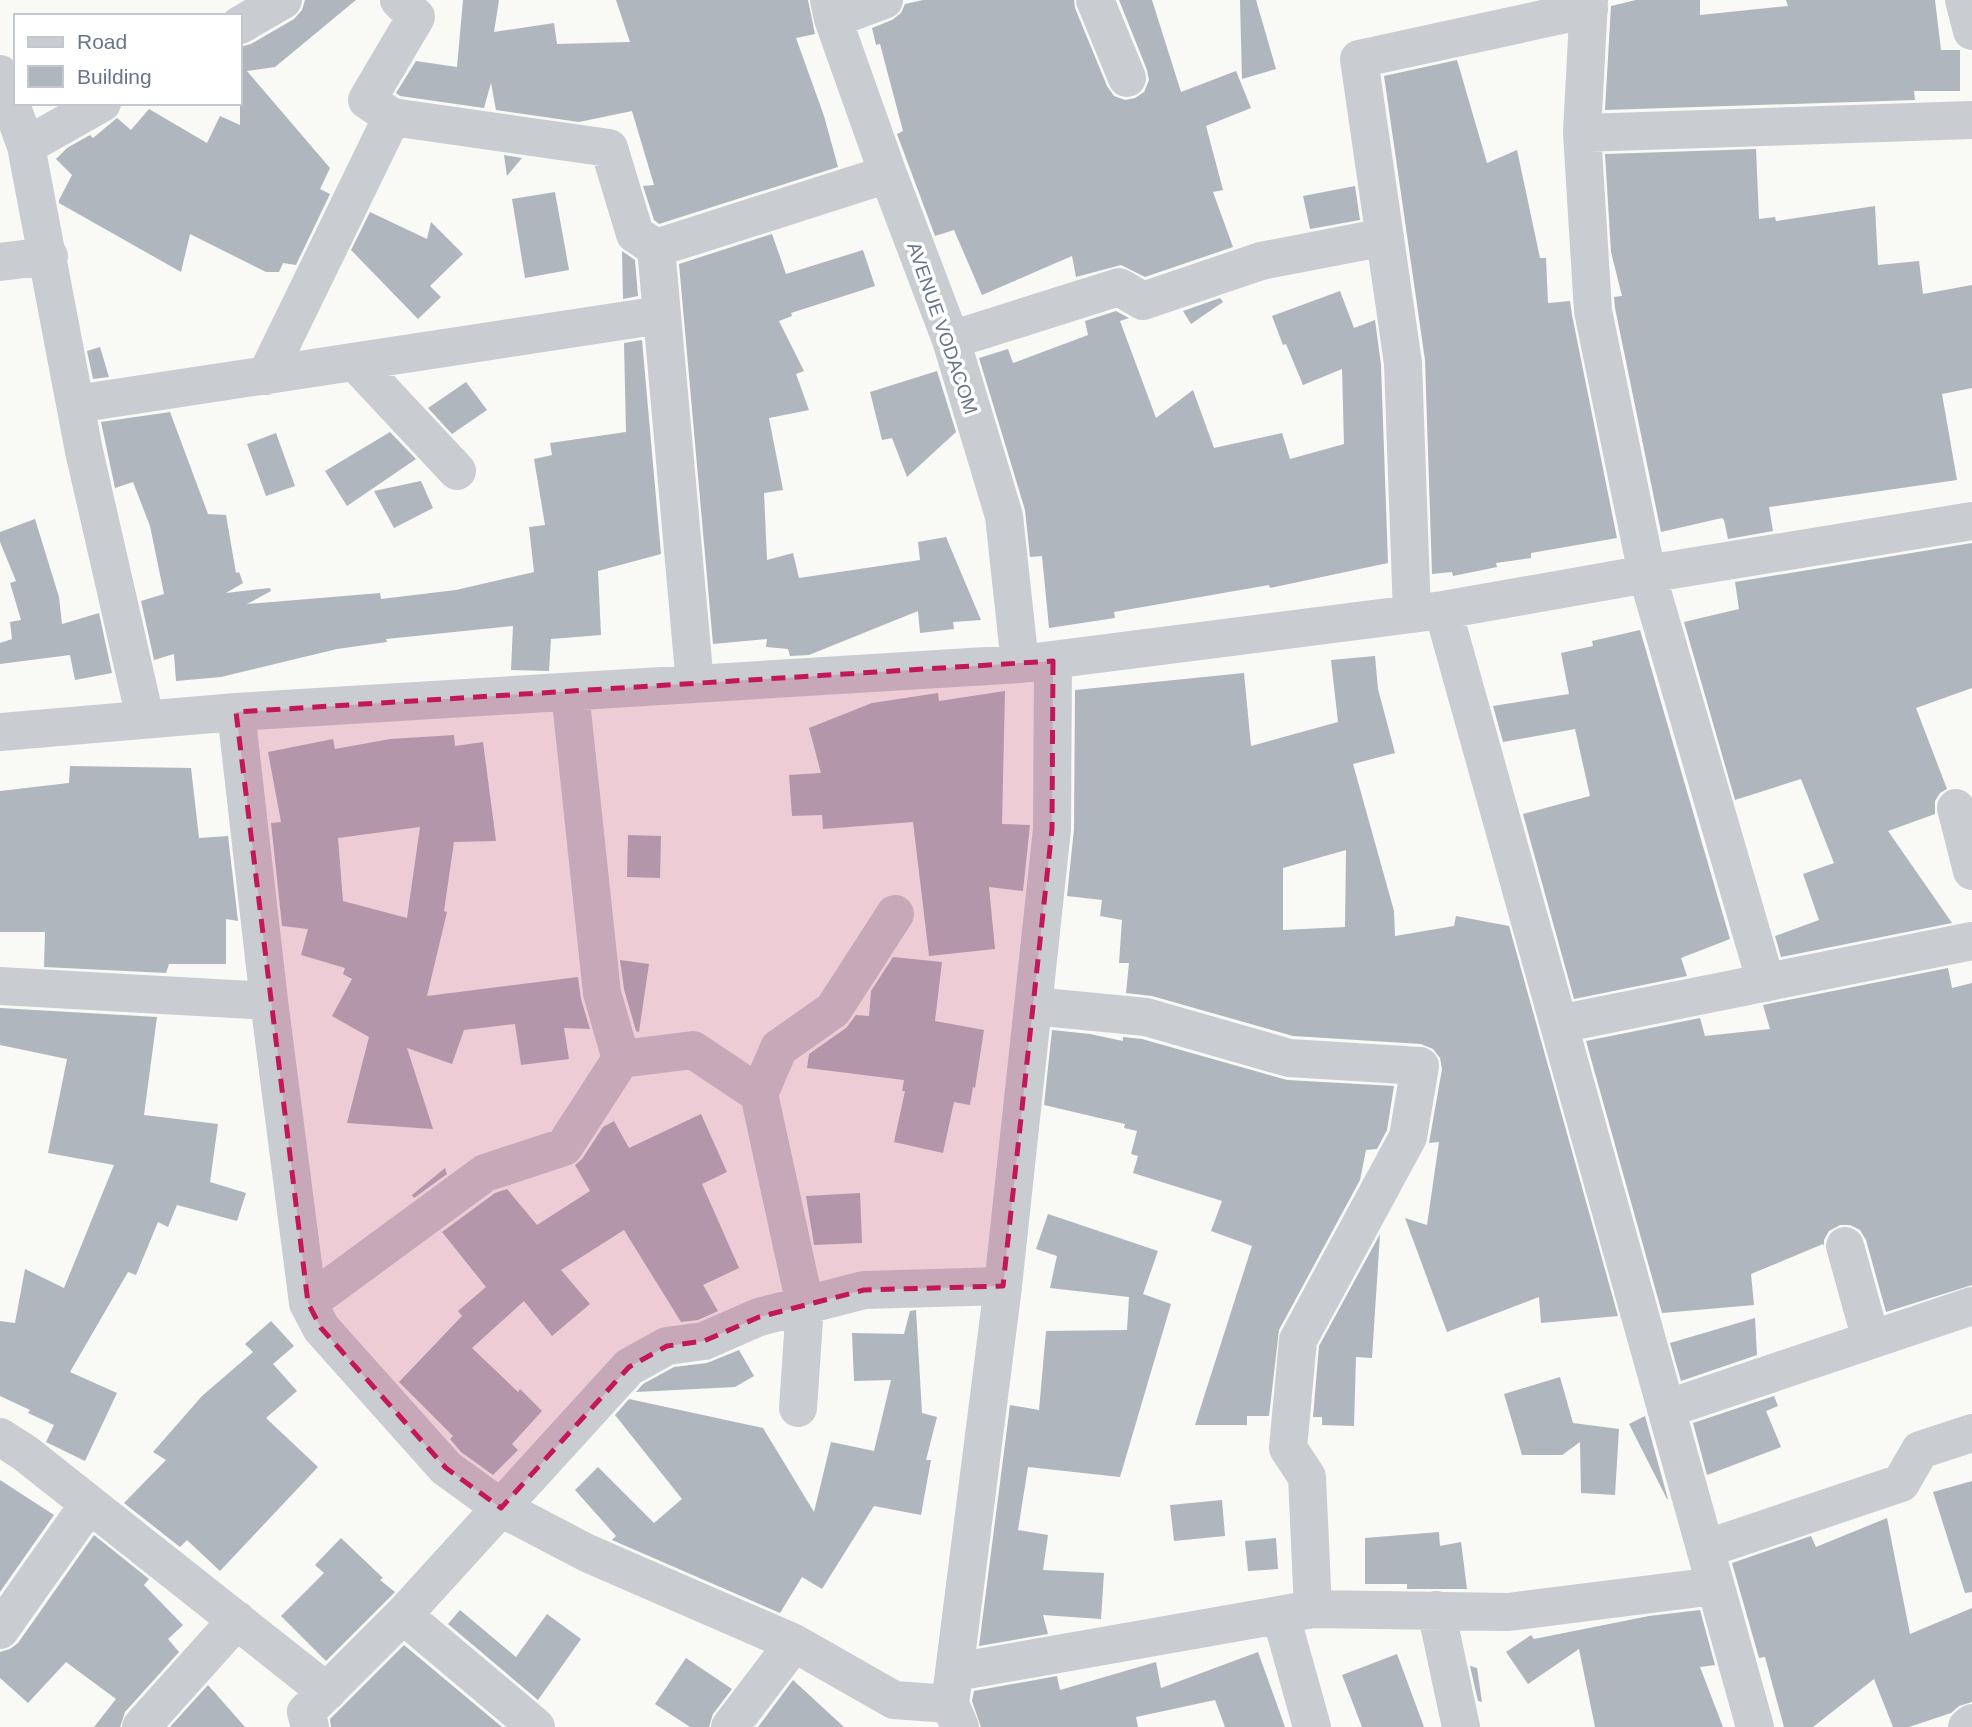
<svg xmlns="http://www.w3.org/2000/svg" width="1972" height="1727" font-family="Helvetica,sans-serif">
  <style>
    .building { fill: #afb6bd; fill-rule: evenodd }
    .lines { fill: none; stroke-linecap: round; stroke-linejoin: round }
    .minor { stroke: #c9ccd0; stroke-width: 38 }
    .marked { fill: #c2185b; fill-opacity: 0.2; stroke: #c2185b; stroke-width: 5; stroke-dasharray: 14 9; stroke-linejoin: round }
    .labels { text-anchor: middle; stroke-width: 7; stroke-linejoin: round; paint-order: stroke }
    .street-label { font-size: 19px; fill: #677588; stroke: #fff }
  </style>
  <rect width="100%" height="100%" fill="#f9f9f6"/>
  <path class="building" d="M305 0H356L275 67 247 71 330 168 320 189 330 194 296 265 283 263 279 272H266L190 234 181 272 59 203V200L72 175 56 159 67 148 90 135 93 138 117 118 131 130 149 109 207 143 220 116 240 125V47L251 44 294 19 302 10Z
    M463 0H499L494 32 554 23 557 44 630 42 616 0H808L815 34 796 38 824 116 838 167 659 224 654 220 643 186 654 185 632 111 579 122 496 110 491 83 484 108 400 96 396 93 416 61 457 67Z
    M923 0H1074L1075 8 1107 86 1114 96 1125 100 1135 98 1144 92 1149 80 1147 70 1119 0H1152L1181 92 1236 71 1251 108 1206 126 1223 190 1213 192 1233 247 1145 277 1121 265 1076 277 1072 256 982 295 954 230 935 236 897 134 903 131 880 44 876 45 872 28 892 20 901 13 905 4Z
    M1240 0H1256L1276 69 1242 79Z
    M1636 0H1700V15L1788 6 1786 0H1935L1941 50H1960V91H1914L1915 100 1605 110 1611 6Z
    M1457 60 1487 163 1517 150 1540 258H1546L1548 303 1570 301 1572 315 1617 538 1531 553V558L1496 563 1497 567 1453 576 1452 572 1432 574 1425 360 1384 76Z
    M1756 149 1759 219 1775 217 1776 221 1875 206 1878 265 1919 261 1923 294 1972 285V388L1942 394 1957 480 1769 507 1773 531 1728 539 1724 520 1722 518 1661 532 1615 308 1614 297 1622 296 1611 252 1605 154Z
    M504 155 522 158 507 176Z
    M1355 186 1360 220 1310 229 1303 196Z
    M555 192 569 270 525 278 512 199Z
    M370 212 427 239 431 222 463 254 430 286 441 297 418 319 351 250Z
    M772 234 786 274 863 250 875 286 791 313 792 316 779 321 804 371 796 374 809 410 769 418 783 490 764 493 767 560 793 553 799 578 920 560 918 542 946 537 981 620 953 622 954 629 920 633 918 611 809 655 790 656 788 649 766 647 767 639 713 644 679 264Z
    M622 251 635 260 638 296 623 299Z
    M1340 291 1354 328 1375 320 1381 365 1388 563 1270 588 1269 585 1114 612 1115 618 1049 628 1042 556 1030 557 1025 510 979 358 1008 349 1013 363 1088 335 1085 321 1116 311 1129 318 1120 321 1156 418 1193 390 1214 448 1282 433 1290 459 1344 444 1342 369 1303 385 1286 344 1283 345 1272 316Z
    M1220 298 1223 302 1191 324 1183 311Z
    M642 340 661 554 598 571 601 635 551 639 549 671 511 670 513 626 386 639 387 642 337 649 221 677 176 681 174 654 154 660 141 601 164 594 150 526 133 482 115 488 101 422 170 412 208 514 226 515 236 573 239 572 243 583 226 593 270 588 271 591 247 604 380 593 381 599 456 590 534 572 529 527 545 525 534 459 552 455 550 443 626 432 624 343Z
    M100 347 109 377 93 379 87 351Z
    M937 371 956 432 907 477 892 438 882 440 870 392Z
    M466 382 487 410 452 434 428 408Z
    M390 432 416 459 347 506 325 471Z
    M276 433 295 486 266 496 247 444Z
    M421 481 433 508 394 528 374 491Z
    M35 519 59 597 62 624 99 613 112 673 75 680 70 655 0 664V643L12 639 10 622 21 620 10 583 16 581 0 542V532Z
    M1972 543V688L1916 708 1947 789 1940 793 1935 801V814L1888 831 1952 923 1781 957 1775 936 1819 920 1803 874 1834 863 1801 779 1735 800 1684 622 1739 609 1735 582Z
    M1640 630 1730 939 1681 958 1687 976 1574 999 1523 814 1590 796 1575 729 1503 742 1493 706 1569 694 1561 653 1593 646 1592 641Z
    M1375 656 1378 689 1395 753 1353 764 1394 911 1395 936 1454 926 1456 916 1509 926 1618 1316 1541 1323 1539 1297 1447 1332 1405 1218 1427 1225 1439 1142 1429 1143 1442 1069 1440 1058 1433 1049 1421 1044 1293 1036 1152 996 1126 993 1129 963H1119L1122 920 1100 916 1102 900 1067 896 1074 829 1075 690 1244 673 1251 746 1338 722 1331 660ZM1346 850 1345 927 1283 930V868Z
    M1005 691 1002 824 1030 825 1023 891 989 887 995 949 929 956 913 822 823 829 822 815 792 816 789 775 821 773 809 728 872 703 938 693 939 701Z
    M454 735 455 746 483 742 496 841 454 842 444 911 447 912 427 996 578 977 581 999 590 1029 564 1028 569 1059 521 1065 515 1024 464 1030 452 1064 407 1048 433 1129 347 1123 369 1037 332 1016 352 979 343 974 345 968 301 955 308 929 282 926 271 823 281 822 268 752 333 739 335 749 390 739ZM420 827 407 918 343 901 338 838Z
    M70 766 191 768 199 838 228 836 238 921 226 919V964H169L166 973 44 967 45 932H0V791L69 783Z
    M628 835 661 836 660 878 627 877Z
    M893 957 942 962 935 1021 984 1030 975 1088 973 1087 970 1105 954 1102 943 1153 894 1142 905 1091H902L904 1080 807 1068 809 1054 846 1028 856 1015 869 1016 871 991Z
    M620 960 649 964 639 1032 636 1031 624 989Z
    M1948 968 1952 988 1972 983V1285L1886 1312 1866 1240 1860 1230 1850 1225H1840L1829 1231 1824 1240V1246L1823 1244 1751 1274 1754 1305 1662 1313 1586 1041 1700 1018 1705 1036 1770 1029 1763 1005Z
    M0 1008 157 1017 144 1115 218 1124 210 1182 246 1193 237 1221 177 1205 168 1227 158 1222 136 1275 128 1272 70 1372 117 1393 85 1461 46 1442 54 1425 28 1413 30 1410 0 1396V1321L15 1323 25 1269 64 1288 114 1165 48 1153 67 1059 0 1045Z
    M1052 1030 1090 1034 1123 1041V1037L1142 1039 1287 1080 1394 1086 1387 1130 1377 1149 1366 1150 1360 1180 1279 1330 1269 1416H1247V1425H1195L1252 1246 1211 1231 1222 1201 1133 1173 1138 1156 1131 1154 1137 1131 1124 1128 1125 1124 1044 1105Z
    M701 1114 727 1172 702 1184 739 1268 703 1285 718 1311 698 1320 681 1322 624 1230 561 1270 590 1304 552 1336 524 1301 472 1348 518 1392 520 1389 542 1411 512 1444 518 1450 493 1475 461 1452 450 1439 453 1436 399 1382 462 1316 458 1311 486 1287 442 1232 495 1193 507 1189 537 1225 590 1191 575 1165 582 1159 603 1127 614 1121 629 1148Z
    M445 1168 447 1174 414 1198 412 1195Z
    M860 1193 862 1243 814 1245 806 1196Z
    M1048 1214 1158 1251 1143 1294 1171 1304 1120 1477 1028 1467 1018 1530 1048 1535 1043 1570 1104 1573 1101 1619 1043 1615 1048 1634 979 1646 1010 1405 1039 1410 1046 1331 1127 1330 1129 1297 1050 1288 1057 1256 1036 1249Z
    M1380 1234 1372 1358 1356 1357 1354 1426 1322 1425V1417H1313L1319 1346Z
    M916 1310 922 1413 937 1417 926 1460H931L921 1515 874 1506 822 1589 802 1577 780 1613 612 1540 616 1536 575 1490 598 1467 654 1523 682 1499 615 1415 629 1399 763 1428 814 1512 831 1442 874 1451 891 1380 854 1381 852 1333 904 1334 910 1311Z
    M1755 1318 1757 1355 1681 1381 1670 1343Z
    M271 1321 294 1346 273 1364 297 1391 266 1418 318 1467 220 1571 187 1540 180 1547 124 1503 166 1460 153 1452 202 1396 253 1352 245 1344Z
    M739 1350 754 1376 735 1387 636 1392 643 1384 674 1367 707 1363Z
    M1560 1377 1573 1423 1619 1429 1615 1495 1581 1493 1580 1442 1562 1455H1522L1504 1394Z
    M1774 1396 1778 1406 1766 1411 1781 1447 1707 1475 1693 1423Z
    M1645 1416 1668 1499H1667L1629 1424Z
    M0 1480 54 1515 0 1592Z
    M1972 1481V1592L1965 1593 1933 1492Z
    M1222 1500 1225 1536 1174 1541 1170 1505Z
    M1887 1518 1910 1634 1972 1608V1702L1959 1706 1951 1713 1909 1727H1893L1874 1679 1813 1727H1784L1765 1657 1759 1658 1732 1563 1811 1536 1816 1547Z
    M1439 1532 1440 1546 1461 1542 1467 1589H1407V1584H1365V1538Z
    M94 1535 149 1579 144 1585 183 1625 168 1639 179 1652 125 1712 120 1727H94L116 1699 66 1662 28 1703 0 1678V1652L10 1649 18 1643Z
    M341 1538 383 1578 380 1580 395 1592 326 1661 281 1616 324 1573 315 1565Z
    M1276 1538 1278 1569 1248 1571 1245 1541Z
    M460 1610 516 1657 547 1614 581 1639 538 1700 448 1624Z
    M1700 1610 1715 1665 1700 1667 1723 1727H1595L1579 1649 1528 1684 1506 1652 1531 1635 1534 1639 1649 1616Z
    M404 1645 502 1727H331L330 1719Z
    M1258 1652 1285 1727H1225L1215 1700 1136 1717 1138 1727H981L972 1701 974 1691 1057 1676 1060 1690 1156 1662 1161 1688Z
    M1397 1654 1424 1727H1362L1342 1675Z
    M686 1658 732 1689 713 1714 709 1727H690L655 1704Z
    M1470 1666 1477 1668 1482 1702 1478 1701Z
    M793 1680 844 1727H758Z
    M208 1685 245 1727H170Z"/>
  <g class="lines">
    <path class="minor" d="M829 0 833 19 888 174 951 340 1004 516 1020 664
      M1095 0 1127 78
      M1589 0 1582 133 1593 311 1647 574 1766 983
      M1964 0 1972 31
      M833 19 884 0
      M240 25 283 0
      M0 74 26 146 84 451 145 718
      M392 117 367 100 416 17 399 0
      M1582 133 1972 120
      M26 146 102 103
      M0 262 49 256
      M951 340 1119 287 1143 301 1261 261 1385 237
      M355 362 457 471
      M266 376 392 117 609 148 635 234 656 248
      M76 404 661 315
      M1443 610 1755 1727
      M1412 614 1403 363 1359 59 1589 9
      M695 684 656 248 888 174
      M570 692 602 993 621 1059
      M236 712 269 1001 308 1303 321 1328 446 1468 501 1508 587 1553 794 1643 894 1700 950 1704
      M0 732 236 712 1020 664 1443 610 1647 574 1972 521
      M1956 808 1972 871
      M0 986 269 1001
      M1033 1006 1146 1017 1289 1058 1420 1066 1408 1137 1298 1340 1288 1448 1307 1477 1313 1609
      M1559 1024 1972 941
      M759 1094 779 1048 833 1010 895 914
      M1845 1246 1871 1340
      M308 1303 485 1173 564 1147 621 1059 693 1050 759 1094 805 1305 798 1408
      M1666 1409 1972 1306
      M0 1437 25 1453 327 1692
      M1705 1549 1901 1483 1920 1450 1972 1433
      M1436 1610 1461 1727
      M403 1615 536 1727
      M1281 1616 1312 1727
      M0 1630 89 1504
      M956 1672 1313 1609 1508 1612 1715 1586
      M141 1727 237 1620
      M310 1727 306 1712 403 1615 629 1367 667 1346 704 1341 759 1317 864 1290 1003 1286
      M730 1727 794 1643
      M960 1727 950 1704 1003 1286 1052 829 1053 661
      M1967 1727 1972 1723"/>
  </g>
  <path class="marked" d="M1053 661 1052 829 1003 1286 864 1290 759 1317 704 1341 667 1346 629 1367 501 1508 446 1468 321 1328 308 1303 236 712Z"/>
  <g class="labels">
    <g class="street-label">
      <text transform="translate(943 328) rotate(71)" y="7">AVENUE VODACOM</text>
    </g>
  </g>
  <rect x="14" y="14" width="228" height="91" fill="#ffffff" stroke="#c2c8cf" stroke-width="2"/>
  <rect x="28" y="37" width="35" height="10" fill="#c9ccd0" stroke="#c2c8cf" stroke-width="2"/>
  <text x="77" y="49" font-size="21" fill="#677588">Road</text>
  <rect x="28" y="66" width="35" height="21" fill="#afb6bd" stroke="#c2c8cf" stroke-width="2"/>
  <text x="77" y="84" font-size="21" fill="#677588">Building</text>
</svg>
